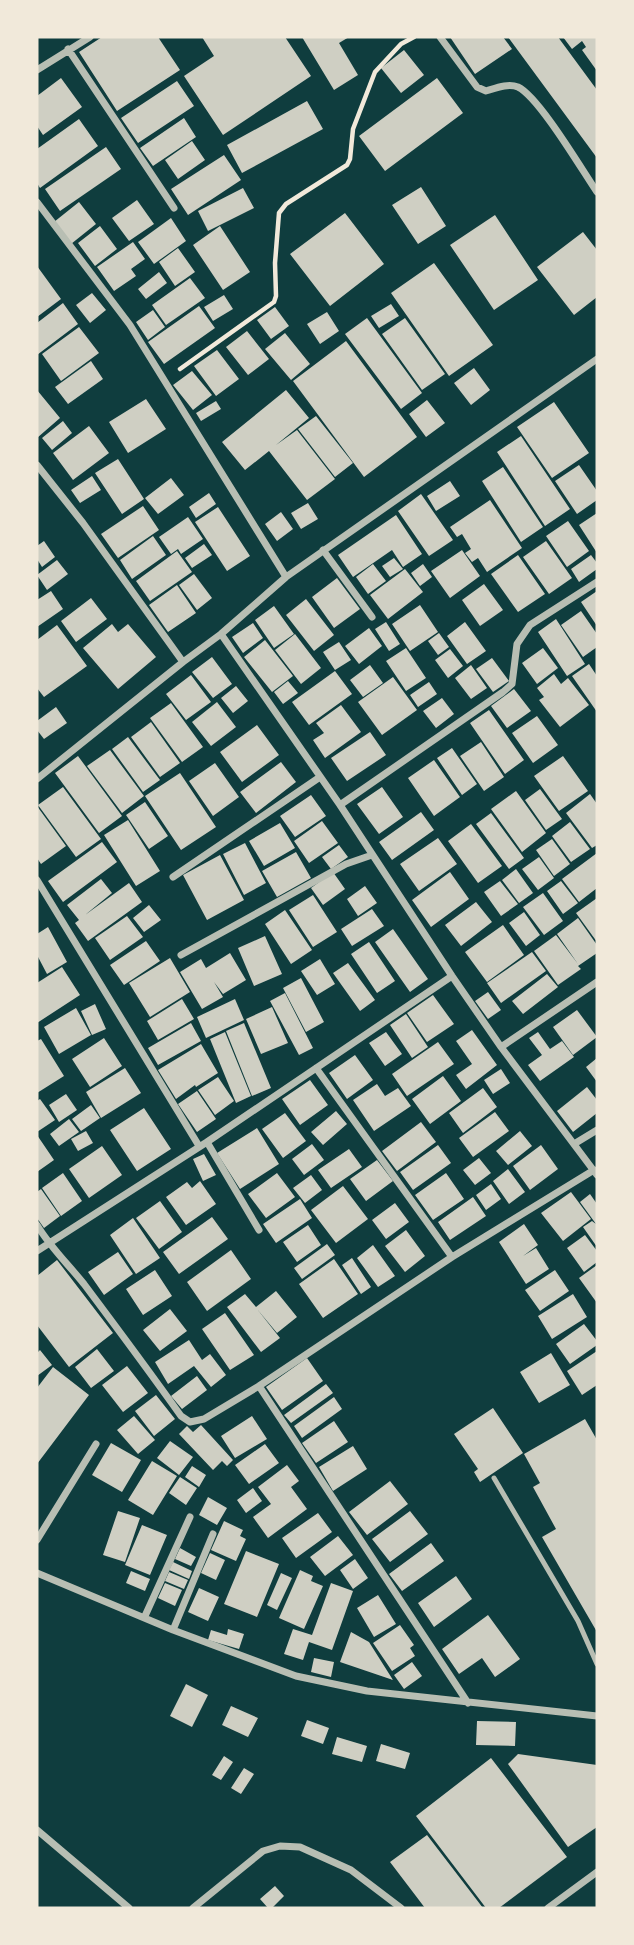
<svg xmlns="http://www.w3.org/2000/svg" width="634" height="1945" font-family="'Noto Sans',sans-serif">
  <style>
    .building { fill: #cfcfc3 }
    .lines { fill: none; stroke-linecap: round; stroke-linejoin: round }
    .path { stroke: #f1e9da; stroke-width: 4.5 }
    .service { stroke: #b8beb3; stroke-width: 5 }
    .minor { stroke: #b8beb3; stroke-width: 7 }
  </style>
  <rect width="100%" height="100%" fill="#0f3d3e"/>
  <path class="building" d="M102 37H158L180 70 117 111 79 52Z
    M202 37H285L311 76 223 135 184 76 214 56Z
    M302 37H349L339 43 358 75 334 90Z
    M450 37H503L512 49 475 74Z
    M508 37H558L597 90V158Z
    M563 37H597V71L582 50 586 47 582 41 572 49Z
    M404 50 424 75 401 93 381 68Z
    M61 78 82 107 43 135 37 126V96Z
    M437 78 463 113 385 171 359 136Z
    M177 81 194 106 138 143 121 118Z
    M307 101 323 129 242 173 227 145Z
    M184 118 196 137 153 166 140 148Z
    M79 119 98 146 40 188 37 183V149Z
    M192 141 205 160 178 179 165 160Z
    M106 147 121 169 60 211 45 189Z
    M224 155 241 180 188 215 171 189Z
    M421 187 446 226 418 244 392 205Z
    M243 188 254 208 208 231 198 211Z
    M137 200 154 224 129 241 112 218Z
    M79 202 96 224 71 244 54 222Z
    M345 213 384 264 330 306 290 254Z
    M495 215 538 280 494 310 450 245Z
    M171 218 186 241 154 264 138 242Z
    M100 226 117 249 95 266 78 243Z
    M220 226 250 272 223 290 193 245Z
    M583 232 597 250V297L574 315 537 267Z
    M133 242 145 259 131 269 136 276 114 291 97 267Z
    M178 248 195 272 175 286 159 262Z
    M434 263 493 345 449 376 391 293Z
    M37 266 61 299 37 317Z
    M159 272 167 283 146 299 138 289Z
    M190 278 205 298 166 325 152 305Z
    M92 293 106 310 90 323 76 305Z
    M224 295 233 309 213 321 204 307Z
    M63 303 78 324 37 355V323Z
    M391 304 399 316 379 328 371 316Z
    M199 306 215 328 164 364 148 342Z
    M275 307 289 326 271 339 257 320Z
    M153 310 165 327 148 340 136 322Z
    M327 312 339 331 320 344 307 324Z
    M367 318 422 393 401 409 345 334Z
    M405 318 445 374 422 390 382 334Z
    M79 327 99 353 61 381 42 354Z
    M247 331 269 359 248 375 226 347Z
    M285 333 310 364 291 380 265 349Z
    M346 341 417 437 364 477 293 381Z
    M217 350 239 379 216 396 194 366Z
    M91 361 103 379 68 404 55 387Z
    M474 368 490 390 471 405 454 383Z
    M192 371 212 395 193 410 173 385Z
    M37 390 60 418 37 438Z
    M286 390 309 418 276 445 297 430 335 479 307 500 269 451 245 470 222 442Z
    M146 399 166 429 128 453 109 422Z
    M427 400 445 423 426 437 409 414Z
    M216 401 221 409 201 421 196 413Z
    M554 402 589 453 552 478 517 427Z
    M316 416 353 463 335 477 298 429Z
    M63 421 72 433 52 450 42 438Z
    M89 426 109 453 73 480 53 453Z
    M521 436 570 509 545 526 497 452Z
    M118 459 144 499 122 514 95 473Z
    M579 465 597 491V500L577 514 555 481Z
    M503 467 543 527 521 542 482 481Z
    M92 476 101 490 80 503 71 490Z
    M171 478 184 495 158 514 145 498Z
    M450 481 460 496 436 511 427 496Z
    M209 493 216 504 196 518 189 507Z
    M421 494 453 540 429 556 398 511Z
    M490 500 522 548 487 572 478 558 472 562 465 553 471 549 462 534 457 537 450 527Z
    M308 503 318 519 301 529 291 513Z
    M143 506 159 530 118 558 101 534Z
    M218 507 250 556 227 571 195 522Z
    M281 512 293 529 277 541 265 524Z
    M597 513V553L579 525Z
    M396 515 422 554 403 567 392 550 353 577 338 555Z
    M188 517 203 539 181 554 178 549 171 554 159 537Z
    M568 521 589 551 567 567 546 536Z
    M153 536 166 555 132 579 120 560Z
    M44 541 55 557 42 567 37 559V546Z
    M546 541 572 578 549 594 523 557Z
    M204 544 212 555 192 568 185 558Z
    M462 550 480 576 450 598 431 571Z
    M177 551 192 572 150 601 136 581Z
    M518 555 545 594 518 612 491 574Z
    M591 555 597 563V569L579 582 571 569Z
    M394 558 403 569 390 577 382 566Z
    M57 560 68 574 47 590 37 575Z
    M373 564 386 581 368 594 356 577Z
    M423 564 432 577 420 586 411 573Z
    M405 569 423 592 388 619 370 595Z
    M194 574 212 598 197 610 179 585Z
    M337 578 360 609 334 628 312 597Z
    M484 584 503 610 480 626 462 600Z
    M177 585 196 613 168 632 149 605Z
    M51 591 63 609 37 627V600Z
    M597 591V626L581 602Z
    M91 598 107 619 76 642 61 621Z
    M306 599 334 635 314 651 286 615Z
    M420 605 438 632 410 651 392 624Z
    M274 606 294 634 274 648 255 620Z
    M581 611 597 634V647L583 657 561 625Z
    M556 619 585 664 567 676 538 632Z
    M386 622 400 644 389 651 375 629Z
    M465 622 486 651 467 664 447 636Z
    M253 623 263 638 243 653 232 637Z
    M112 624 118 632 128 624 156 657 118 689 83 648Z
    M57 625 87 666 44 697 37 688V640Z
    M369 628 382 646 359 664 345 646Z
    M439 633 449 647 438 655 428 641Z
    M295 634 321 668 301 684 275 650Z
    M265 640 293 676 272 692 244 657Z
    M339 642 351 660 335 670 323 652Z
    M406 648 426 678 406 691 386 661Z
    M543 648 558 668 537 684 522 663Z
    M450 649 463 666 448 678 435 660Z
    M212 657 232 684 213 698 192 672Z
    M492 658 509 681 493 692 476 669Z
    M589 664 597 676V712L572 676Z
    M370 665 383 683 363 697 350 680Z
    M471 665 487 688 471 699 455 678Z
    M335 671 352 694 309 725 292 702Z
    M554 674 561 684 568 678 589 705 560 727 539 700 544 697 537 688Z
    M191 675 211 702 186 720 166 694Z
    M393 677 417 710 382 735 358 702Z
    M288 681 298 693 283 704 274 692Z
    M429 682 437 694 418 707 410 695Z
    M236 686 248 701 233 713 221 698Z
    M514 689 531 711 507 728 491 706Z
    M442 698 454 714 436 728 423 711Z
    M217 702 236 727 211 746 192 722Z
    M171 703 203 747 182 762 150 718Z
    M341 705 361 732 325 758 313 740 324 733 316 723Z
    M56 707 67 723 44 739 37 730V721Z
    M489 710 524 760 505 774 470 723Z
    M537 716 558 745 533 763 512 733Z
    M151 722 180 763 160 777 131 737Z
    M257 725 279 755 242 782 220 752Z
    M370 732 386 755 347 781 331 758Z
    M128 737 160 780 143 792 112 749Z
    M481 742 504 777 484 791 460 756Z
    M452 748 477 784 462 795 437 758Z
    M110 750 144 796 122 813 87 766Z
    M78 756 122 816 99 833 55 773Z
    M563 756 588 791 559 811 534 776Z
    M434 760 460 797 434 816 408 778Z
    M281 762 296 782 256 813 240 792Z
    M215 763 239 797 213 816 189 781Z
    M180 773 216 827 181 850 145 796Z
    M63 787 101 839 76 857 38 805Z
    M382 787 403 817 379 834 357 804Z
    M540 789 562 819 546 830 525 800Z
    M516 791 546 833 522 852 491 809Z
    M590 794 597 804V845L592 848 566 813Z
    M311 795 326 816 295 837 280 816Z
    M145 802 168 836 149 849 126 815Z
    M37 806 66 846 41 864 37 858Z
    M421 812 434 830 392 860 379 842Z
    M491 813 524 858 509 869 476 824Z
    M128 820 160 871 136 886 104 835Z
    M322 821 338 843 309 863 294 841Z
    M570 822 590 849 571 862 552 836Z
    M280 823 295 848 264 866 249 841Z
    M471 824 502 866 478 883 448 841Z
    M438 838 457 864 419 891 400 864Z
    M552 839 570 864 554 876 536 850Z
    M102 842 117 862 63 902 48 881Z
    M245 843 266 883 244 895 223 854Z
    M339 845 348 857 331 869 322 857Z
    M296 852 311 878 277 897 262 871Z
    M597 853V888L579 902 562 879Z
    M220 855 244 900 207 920 183 875Z
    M539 857 554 878 538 890 522 869Z
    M516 869 533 893 519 903 502 880Z
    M333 872 345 889 323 905 311 888Z
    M450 872 469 899 431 927 412 900Z
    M101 879 112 893 85 915 129 883 142 902 88 941 75 923 79 920 67 905Z
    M500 881 518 904 501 916 484 892Z
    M561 881 578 903 563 914 547 891Z
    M365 886 377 903 358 916 347 899Z
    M543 893 563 921 544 935 523 907Z
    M313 895 337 932 313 947 289 910Z
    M597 898V942L576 913Z
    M476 902 492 922 461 946 445 925Z
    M149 905 161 920 144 932 133 918Z
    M372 909 384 926 352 946 341 929Z
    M285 910 312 950 291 964 265 924Z
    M524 912 540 935 526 946 509 923Z
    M127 916 143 937 110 960 95 938Z
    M578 918 597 945V953L578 966 581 969 558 985 534 951 556 935 578 964 557 934Z
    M503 925 524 955 487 982 465 952Z
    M48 927 67 962 47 974 37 955V934Z
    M393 929 428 979 410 992 375 942Z
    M265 936 282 974 254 986 238 948Z
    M146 941 160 961 124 985 110 965Z
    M369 942 395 981 377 993 351 954Z
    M532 952 546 971 501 1003 487 983Z
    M230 953 246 980 223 994 214 982 223 997 202 1009 180 972 201 959 206 968Z
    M170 958 190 992 150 1017 129 983Z
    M320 959 335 984 317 995 301 971Z
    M348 963 375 1000 360 1011 333 973Z
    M62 967 80 995 37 1023V983Z
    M547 974 558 987 523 1014 512 1001Z
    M301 978 324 1022 306 1032 283 988Z
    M488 992 501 1010 488 1019 475 1001Z
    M285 993 313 1048 299 1055 270 1001Z
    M433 995 454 1024 427 1042 407 1013Z
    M182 999 194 1019 158 1040 147 1021Z
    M235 999 244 1020 206 1038 197 1017Z
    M95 1004 106 1029 92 1035 81 1011Z
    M272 1007 288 1043 261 1054 246 1019Z
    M76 1008 91 1035 59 1054 44 1027Z
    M577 1010 597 1037 573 1055 553 1027Z
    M406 1014 428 1047 412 1058 390 1025Z
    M191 1023 201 1041 158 1065 148 1048Z
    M244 1023 271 1088 252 1096 226 1031Z
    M472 1030 497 1065 466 1089 456 1075 472 1064 456 1041Z
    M225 1032 251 1096 236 1103 210 1039Z
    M386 1032 402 1054 385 1066 369 1043Z
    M538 1032 550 1049 562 1041 574 1057 540 1081 528 1065 542 1055 529 1038Z
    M104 1038 122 1066 90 1087 72 1059Z
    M41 1039 64 1076 37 1093V1041Z
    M438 1042 454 1064 407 1096 392 1074Z
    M201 1044 218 1073 196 1087 195 1085 176 1099 158 1070Z
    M355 1055 373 1080 347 1099 329 1073Z
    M597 1058V1082L586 1067Z
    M125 1068 141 1093 101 1118 86 1092Z
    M501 1069 510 1083 493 1094 484 1080Z
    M443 1076 461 1101 430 1124 412 1099Z
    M218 1077 234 1101 215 1115 198 1090Z
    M310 1080 328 1105 300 1125 282 1099Z
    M377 1084 385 1096 398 1088 411 1106 374 1131 353 1100Z
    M587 1087 597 1100V1113L573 1132 557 1111Z
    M483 1088 497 1107 463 1133 449 1113Z
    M197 1091 216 1119 197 1132 178 1104Z
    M66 1094 77 1110 59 1122 49 1105Z
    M40 1099 55 1120 37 1132V1101Z
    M91 1105 100 1118 81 1131 72 1119Z
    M144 1108 171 1149 137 1171 110 1130Z
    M336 1111 347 1124 323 1145 311 1132Z
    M495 1112 509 1131 473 1157 459 1138Z
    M285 1113 306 1141 283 1158 262 1129Z
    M69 1119 79 1132 59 1146 50 1134Z
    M421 1122 436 1142 397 1171 382 1151Z
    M257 1128 279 1164 240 1189 217 1153Z
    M86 1131 93 1143 78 1151 71 1139Z
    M520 1131 532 1146 508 1165 496 1151Z
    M37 1135 54 1160 37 1172Z
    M312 1144 324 1160 304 1175 292 1159Z
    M438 1145 451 1163 413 1190 400 1172Z
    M541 1145 558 1169 530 1190 513 1166Z
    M102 1146 122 1175 89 1198 69 1169Z
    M349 1149 362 1167 331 1188 318 1170Z
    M204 1154 216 1175 203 1181 193 1159Z
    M479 1158 491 1173 475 1185 463 1170Z
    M377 1160 393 1181 366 1201 350 1179Z
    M508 1169 525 1192 509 1204 493 1181Z
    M63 1173 82 1201 61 1216 42 1188Z
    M277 1173 295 1197 266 1218 248 1194Z
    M446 1173 464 1199 433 1220 415 1195Z
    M311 1175 322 1190 305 1203 293 1188Z
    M200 1181 216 1204 186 1225 166 1197 187 1182 192 1188Z
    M491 1184 501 1199 486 1210 476 1195Z
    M343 1186 368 1219 336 1243 311 1210Z
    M41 1189 60 1216 44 1228 37 1218V1192Z
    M571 1192 591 1219 563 1241 541 1213Z
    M590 1194 597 1204V1247L583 1227 592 1221 596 1224 580 1202Z
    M473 1197 486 1216 450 1240 438 1222Z
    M300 1199 312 1218 276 1243 263 1224Z
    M160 1201 182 1232 159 1249 136 1218Z
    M395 1203 409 1222 386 1239 372 1220Z
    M212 1217 228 1239 179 1274 163 1252Z
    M133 1218 160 1258 136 1274 110 1235Z
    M524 1224 538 1245 523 1256 536 1248 549 1269 526 1284 499 1242Z
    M308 1225 321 1245 297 1262 283 1242Z
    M406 1230 425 1256 405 1272 385 1246Z
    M585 1235 597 1251V1262L584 1272 567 1248Z
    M327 1244 335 1255 302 1279 294 1268Z
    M373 1245 395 1276 378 1287 357 1258Z
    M231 1250 251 1279 207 1311 187 1282Z
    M118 1252 133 1274 104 1295 88 1272Z
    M352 1258 371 1287 361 1294 342 1265Z
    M334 1259 358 1294 323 1318 299 1284Z
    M57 1260 113 1333 69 1367 37 1325V1276Z
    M597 1265V1303L579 1278Z
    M155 1270 172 1296 143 1315 126 1289Z
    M555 1270 569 1291 540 1311 525 1290Z
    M276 1291 297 1317 277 1333 257 1309 280 1338 261 1352 227 1307 245 1294 256 1307Z
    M573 1294 587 1317 552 1339 538 1316Z
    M170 1309 187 1331 160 1351 143 1330Z
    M225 1313 254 1355 230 1370 202 1329Z
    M584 1324 597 1341V1345L570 1364 556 1344Z
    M189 1340 202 1360 210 1354 226 1375 211 1387 194 1366 168 1384 155 1362Z
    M97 1349 114 1371 91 1388 75 1367Z
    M40 1350 52 1365 37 1376V1353Z
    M597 1351V1385L582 1395 567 1371Z
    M551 1353 570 1385 539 1403 520 1372Z
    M307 1358 323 1381 282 1410 266 1387Z
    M127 1366 148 1393 123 1412 102 1385Z
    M53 1367 89 1395 37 1464V1388Z
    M197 1376 207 1390 182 1409 171 1396Z
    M326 1384 333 1393 291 1423 284 1415Z
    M156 1395 175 1419 154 1436 135 1411Z
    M334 1397 342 1409 302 1438 294 1426Z
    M493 1408 523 1453 480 1482 474 1472 478 1469 454 1434Z
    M134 1416 155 1440 138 1454 117 1430Z
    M252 1416 267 1439 235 1458 221 1436Z
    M585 1419 597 1440V1632L542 1537 556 1529 533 1487 540 1483 524 1454Z
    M334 1421 348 1442 316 1463 302 1443Z
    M201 1425 233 1460 227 1466 222 1461 213 1470 179 1434 187 1426 193 1432Z
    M170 1441 193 1457 179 1475 157 1458Z
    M111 1443 141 1460 122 1492 92 1475Z
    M265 1444 279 1463 249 1484 235 1465Z
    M353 1446 367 1469 333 1491 319 1467Z
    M152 1461 177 1476 153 1515 128 1500Z
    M287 1465 299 1481 291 1487 307 1509 268 1538 253 1517 271 1504 258 1487Z
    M192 1466 206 1475 199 1487 185 1477Z
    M180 1477 197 1488 186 1505 169 1493Z
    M390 1481 408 1504 367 1535 349 1512Z
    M253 1488 262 1501 246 1513 237 1500Z
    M208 1497 227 1508 217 1525 199 1515Z
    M118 1511 140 1518 125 1562 103 1555Z
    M410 1511 428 1534 390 1562 372 1539Z
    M318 1513 332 1532 296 1558 282 1538Z
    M224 1521 243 1530 240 1536 246 1539 236 1561 211 1550Z
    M142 1525 167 1535 150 1575 125 1565Z
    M338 1536 353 1555 325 1576 310 1557Z
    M431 1543 444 1561 402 1591 389 1574Z
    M180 1548 196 1557 191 1566 175 1559Z
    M246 1551 279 1564 257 1617 224 1604Z
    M210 1553 225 1560 216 1580 201 1573Z
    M355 1559 368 1578 353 1589 340 1570Z
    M173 1562 192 1571 189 1579 169 1570Z
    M300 1570 313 1576 311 1581 323 1586 304 1629 279 1618Z
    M131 1571 150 1579 145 1591 126 1583Z
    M169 1572 188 1580 184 1589 165 1581Z
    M281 1573 292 1578 277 1610 267 1605Z
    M456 1576 472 1599 434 1627 418 1603Z
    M165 1583 182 1590 175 1606 158 1598Z
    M331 1583 353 1591 332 1650 309 1642 303 1660 284 1654 293 1629 312 1635Z
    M199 1588 219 1597 208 1621 188 1612Z
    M378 1595 396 1624 374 1637 357 1608Z
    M488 1615 520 1659 495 1677 482 1658 459 1674 442 1649Z
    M400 1625 414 1645 410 1648 415 1656 392 1671 373 1643Z
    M228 1629 244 1634 239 1649 208 1640 211 1630 227 1635Z
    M351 1632 369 1642 393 1680 340 1662Z
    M314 1658 334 1662 331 1677 311 1672Z
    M412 1662 422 1676 404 1689 394 1675Z
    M186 1684 208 1695 192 1727 170 1716Z
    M231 1706 258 1718 248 1737 222 1725Z
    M307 1720 329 1728 323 1744 301 1736Z
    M477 1721 516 1722 515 1746 476 1745Z
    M337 1737 367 1746 362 1762 332 1754Z
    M381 1744 410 1753 405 1769 376 1761Z
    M518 1754 597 1765V1827L568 1847 508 1764Z
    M224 1756 233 1762 221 1780 212 1775Z
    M491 1758 567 1857 499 1908H486L416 1816Z
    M244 1768 254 1774 241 1794 231 1788Z
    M427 1835 483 1908H425L390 1862Z
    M275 1886 284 1896 272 1908H268L260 1899Z"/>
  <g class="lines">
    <path class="path" d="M180 369 274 302 276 296 275 263 279 213 286 204 347 165 350 159 353 129 375 72 401 44 414 37"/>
    <path class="service" d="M494 1478 578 1621 597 1664"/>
    <path class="minor" d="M440 37 477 87 486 91C496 88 508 83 518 87 539 97 582 170 597 192
      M68 49 174 208
      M37 70 90 37
      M37 202 130 325 286 577
      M37 465 83 523 183 662
      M323 550 372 617
      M221 634 340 805 452 976 501 1047 597 1175
      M37 779 183 662 221 634 286 577 597 359
      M340 805 503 692 512 684 517 644 530 625 597 582
      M173 877 320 777
      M37 880 199 1146
      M181 955 346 864 372 855
      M501 1047 597 982
      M316 1068 452 1257
      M207 1142 259 1230
      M574 1144 597 1130
      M37 1225C50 1247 68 1264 84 1284 117 1328 149 1371 181 1416L190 1422 204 1419 259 1386 452 1257 594 1170
      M37 1251 207 1142 452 976
      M259 1386 468 1703
      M37 1540 96 1444
      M37 1573 173 1630 296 1676 367 1691 597 1716
      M145 1616 190 1517
      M173 1630 213 1534
      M37 1830 129 1908
      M193 1908 263 1851 280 1846 300 1847 351 1870 401 1908
      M548 1908 597 1872"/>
  </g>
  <rect width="634" height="1945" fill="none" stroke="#f1e9da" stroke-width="77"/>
</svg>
